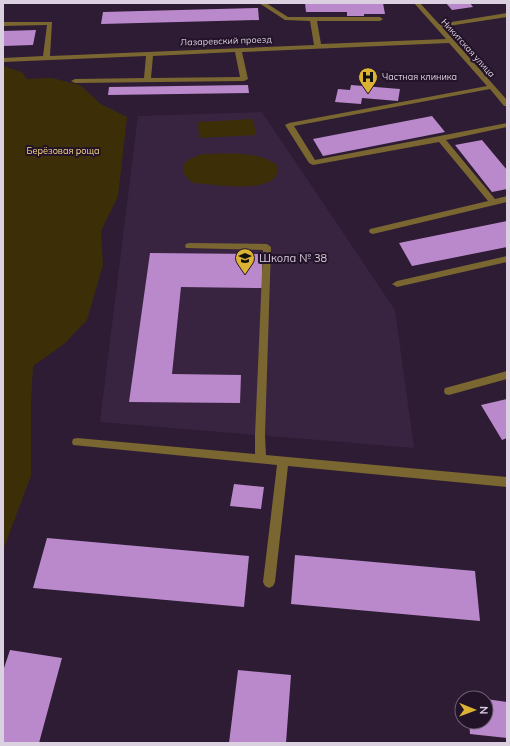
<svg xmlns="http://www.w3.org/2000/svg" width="510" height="746" font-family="Mulish,sans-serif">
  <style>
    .built { fill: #382340 }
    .green { fill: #3c2f07 }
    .building { fill: #ba89cc }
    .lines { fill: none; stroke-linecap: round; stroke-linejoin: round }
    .minor { fill: #796630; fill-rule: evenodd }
    .labels { text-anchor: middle; stroke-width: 4; stroke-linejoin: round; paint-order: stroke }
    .far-street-label { font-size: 9px; fill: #dbd0df; stroke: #231329 }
    .far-poi-label { font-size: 9px; fill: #dbd0df; stroke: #231329; text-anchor: start }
    .far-park-label { font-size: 9px; fill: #f9da83; stroke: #231329 }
    .poi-label { font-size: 11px; fill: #dbd0df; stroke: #231329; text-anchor: start }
  </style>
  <rect width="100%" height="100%" fill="#2d1c33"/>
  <path class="built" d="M262 112 395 310 414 448 100 422 138 116Z"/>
  <path class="green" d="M3 66 22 72 27 79 52 78 80 85 101 104 127 117 118 196 101 231 103 265 87 320 64 344 33 366 31 402V476L3 550Z
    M253 119 256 135 199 138 198 122Z
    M202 154C226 154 257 150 277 165 284 197 212 184 193 183 186 178 182 173 183 164L190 159Z"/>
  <path class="building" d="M305 3H383L385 14H364V16H347V12H306Z
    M446 3H470L473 7 452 10Z
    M258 8 259 20 101 24 103 12Z
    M36 30 33 45 3 46V31Z
    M248 85 249 93 108 95 109 87Z
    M351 85 400 89 398 101 362 98 361 104 335 102 338 89 350 90Z
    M432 116 445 132 323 156 313 139Z
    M482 140 507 170V189L492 192 455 145Z
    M507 221V247L412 266 399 243Z
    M150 253 262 254V288L181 287 172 374 241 375 240 403 129 402Z
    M507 399V438L502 440 481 405Z
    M234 484 264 487 261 509 230 506Z
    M47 538 249 556 244 607 33 588Z
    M295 555 475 571 480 621 291 604Z
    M10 650 62 658 39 743H3V671Z
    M238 670 291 675 286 743H229Z
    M486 699 507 702V738L470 734 469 722H486Z"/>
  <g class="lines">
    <path class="minor" d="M259 3H266L288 17H380L383 19 380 21H317L321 44 446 39 414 3H420L439 24 507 13V17L442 27 507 100V106H504L490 89 294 126 315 160 507 123V127L446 140 495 199 507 196V202L373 234 370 233 369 231 370 229 488 201 439 142 313 165 309 163 285 125 289 123 487 86 449 43 242 52 248 79 244 81 75 83 71 81 75 79 144 78 146 56 3 62V58L43 56 47 25 3 26V22H52L50 56 314 45 310 21 285 20ZM235 52 240 77 151 78 153 56Z
      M189 243 267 244 271 247 265 435 266 455 507 477V487L288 466 275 582 273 586 269 588 265 586 263 582 277 465 73 445 72 442 73 439 77 438 255 454V435L263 250 186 248 185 246 186 244Z
      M507 256V262L397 287 392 284 397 281Z
      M507 371V379L449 395 445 394 444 391 445 388 449 387Z"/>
  </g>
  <defs>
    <symbol id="hospital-pin" viewBox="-11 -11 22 30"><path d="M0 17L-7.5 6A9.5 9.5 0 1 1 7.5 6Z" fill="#dbb233" stroke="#231329"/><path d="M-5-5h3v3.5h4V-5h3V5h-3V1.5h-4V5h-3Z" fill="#111"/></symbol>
    <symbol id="school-pin" viewBox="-11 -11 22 30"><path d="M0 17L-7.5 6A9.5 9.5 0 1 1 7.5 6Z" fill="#dbb233" stroke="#231329"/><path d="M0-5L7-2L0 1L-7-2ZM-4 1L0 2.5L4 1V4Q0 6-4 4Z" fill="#111"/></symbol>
  </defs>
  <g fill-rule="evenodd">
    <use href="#hospital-pin" x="357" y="66" width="22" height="30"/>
    <use href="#school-pin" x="234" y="247" width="22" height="30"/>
  </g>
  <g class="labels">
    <g class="far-street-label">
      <text transform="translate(226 41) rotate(-2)" y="3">Лазаревский проезд</text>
      <text transform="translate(468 48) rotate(48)" y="3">Никитская улица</text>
    </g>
    <g class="far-poi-label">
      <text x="382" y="80">Частная клиника</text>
    </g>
    <g class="far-park-label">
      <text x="63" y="154">Берёзовая роща</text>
    </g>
    <g class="poi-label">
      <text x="259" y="262">Школа № 38</text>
    </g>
  </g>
  <rect width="510" height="746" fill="none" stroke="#dbd0df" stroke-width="8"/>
  <g transform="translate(474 710) rotate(91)"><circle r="19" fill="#231329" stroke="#6d5f72"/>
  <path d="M0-3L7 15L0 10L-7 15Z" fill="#dbb233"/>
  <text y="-6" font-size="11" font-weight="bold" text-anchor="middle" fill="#dbd0df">N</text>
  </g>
</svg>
